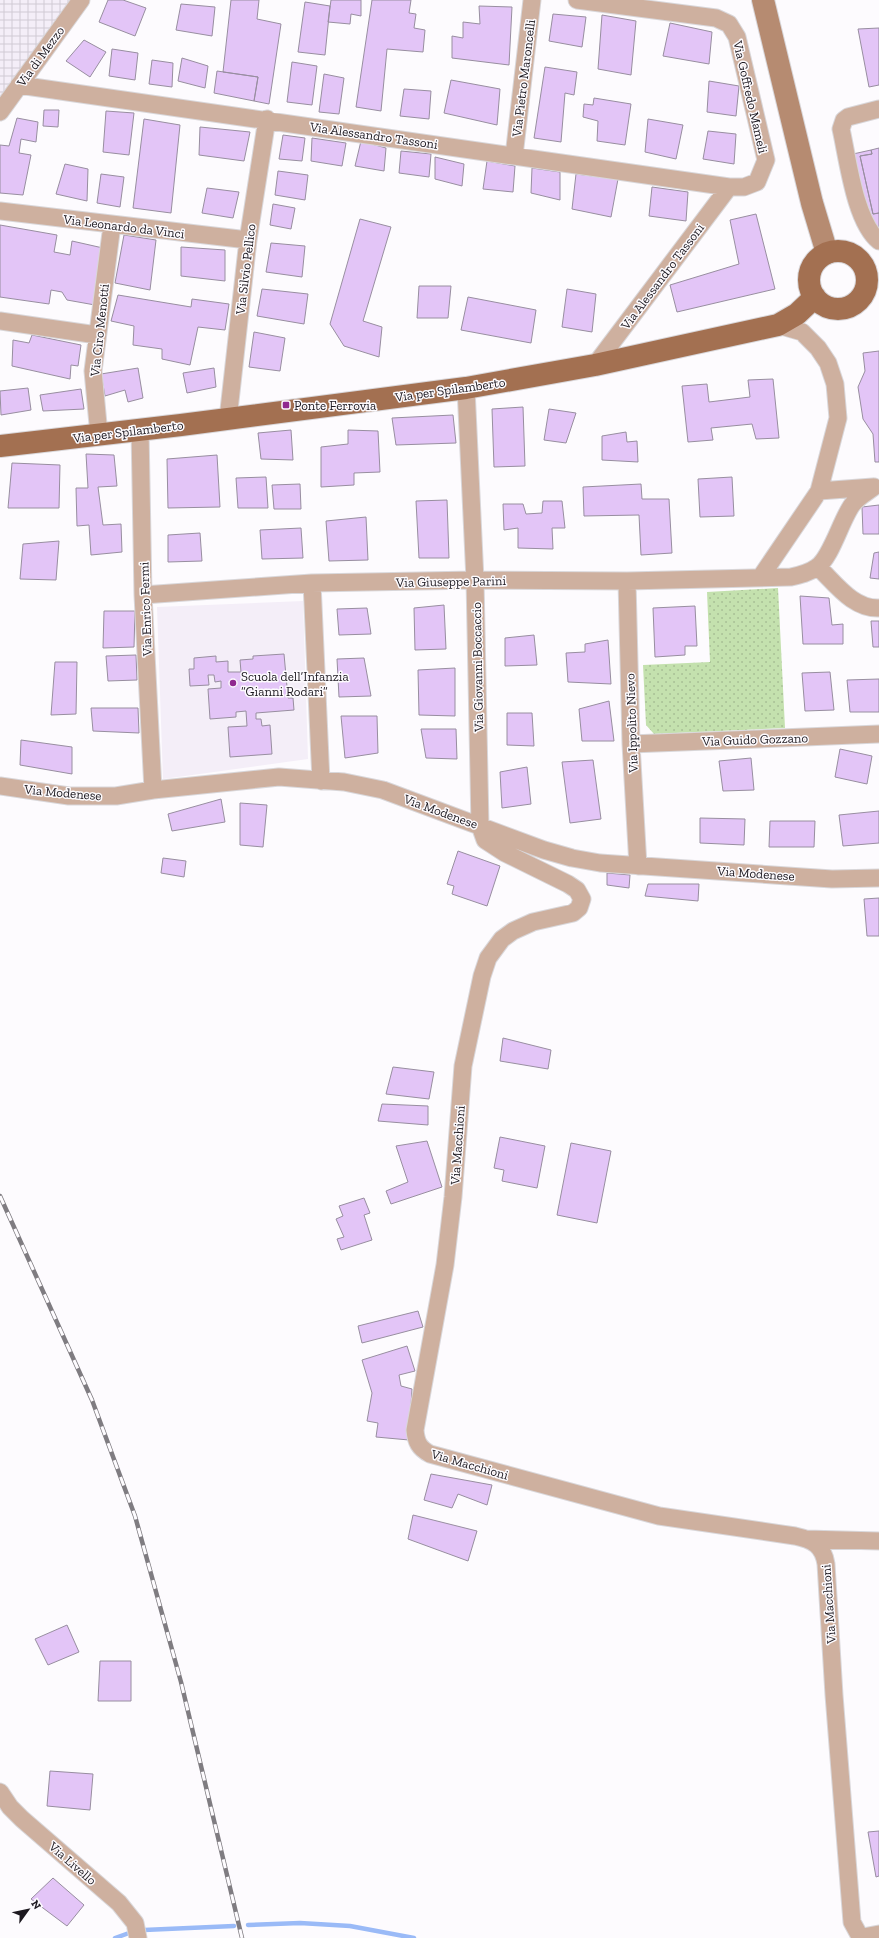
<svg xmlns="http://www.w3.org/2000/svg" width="879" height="1938" font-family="'Zilla Slab',serif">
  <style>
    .built { fill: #f4eef8 }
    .industrial { fill: url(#industrial-grid) }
    .green { fill: url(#green-dots) }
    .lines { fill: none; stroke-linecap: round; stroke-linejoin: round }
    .stream { stroke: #9abaf7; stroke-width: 4.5 }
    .building { fill: #e3c5f7; stroke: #988ea0 }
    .minor-casing { stroke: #d9d7da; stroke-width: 19 }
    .secondary-casing { stroke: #d9d7da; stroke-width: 24 }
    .primary-casing { stroke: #d9d7da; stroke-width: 24 }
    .minor { stroke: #ceb09f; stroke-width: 17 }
    .secondary { stroke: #b68b71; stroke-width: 22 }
    .primary { stroke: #a37051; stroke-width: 22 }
    .rail-casing { stroke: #7f7c81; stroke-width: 4.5 }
    .rail { stroke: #fdfbfe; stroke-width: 3; stroke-dasharray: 9; stroke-linecap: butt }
    .poi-dot { fill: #90298f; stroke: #fdfbfe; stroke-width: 1.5 }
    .labels { text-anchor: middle; stroke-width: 3; stroke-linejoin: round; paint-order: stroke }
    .street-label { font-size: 13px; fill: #1c181f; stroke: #fdfbfe }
    .poi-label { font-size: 13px; fill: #1c181f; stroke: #fdfbfe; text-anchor: start }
  </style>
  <defs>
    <pattern id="industrial-grid" width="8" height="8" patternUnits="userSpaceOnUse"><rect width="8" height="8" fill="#f4eef8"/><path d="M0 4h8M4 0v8" fill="none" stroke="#d1cbd4"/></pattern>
    <pattern id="green-dots" width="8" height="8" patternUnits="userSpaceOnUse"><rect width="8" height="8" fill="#c4e1ae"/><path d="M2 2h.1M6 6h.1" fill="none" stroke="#a8c095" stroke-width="1.8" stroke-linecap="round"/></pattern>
  </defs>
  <rect width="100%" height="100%" fill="#fdfbfe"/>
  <path class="built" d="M303 601 308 759 163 779 157 607Z"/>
  <path class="industrial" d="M0 0H75L0 100Z"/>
  <path class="green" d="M778 588 785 728 654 734 646 725 643 665 710 662 707 592Z"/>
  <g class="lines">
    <path class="stream" d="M248 1925 300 1923 350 1926 414 1938
      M144 1930 234 1926
      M115 1938 129 1933"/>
  </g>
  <path class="building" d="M108 0H123L146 8 135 36 99 22Z
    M231 0H259L257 19 281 24 269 104 254 101 258 77 223 72Z
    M331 0H361V16L351 14 350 24 328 22Z
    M372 0H411L409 13 416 14 414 28 425 30 423 52 387 49 381 111 356 107Z
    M305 2 330 6 325 55 298 52Z
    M181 4 215 7 212 36 176 30Z
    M479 6 512 7 509 65 452 58V36L463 38V22L480 24Z
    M553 14 586 17 582 47 549 41Z
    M602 15 636 21 631 75 598 69Z
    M670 23 712 32 709 64 663 56Z
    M879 28V85L869 87 858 29Z
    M84 40 106 52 90 77 66 61Z
    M112 49 138 53 135 80 109 76Z
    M182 58 208 66 205 88 178 81Z
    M152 60 173 63 172 87 149 84Z
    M292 62 317 66 312 105 287 102Z
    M545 67 577 72 574 95 565 93 561 142 534 138Z
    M217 71 258 77 254 101 214 93Z
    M324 74 344 78 339 114 319 112Z
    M451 80 500 89 497 125 444 113Z
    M709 81 739 86 736 116 707 112Z
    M404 89 431 91 429 119 400 116Z
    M594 98 631 104 625 145 597 141 598 121 583 117 584 104 593 105Z
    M44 110H59L58 127 43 126Z
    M106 111 134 113 129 155 103 152Z
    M17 118 38 122 36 142 21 139 19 153 31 155 23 195 0 193V145L9 146Z
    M144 119 180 125 171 213 133 208Z
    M648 119 683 125 676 159 645 152Z
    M200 127 250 132 244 161 199 155Z
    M708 131 736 134 734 164 703 159Z
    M283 135 305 138 302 161 279 159Z
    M312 138 346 143 342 166 311 161Z
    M361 141 386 148 384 171 355 166Z
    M879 148V213L873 214 860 156 872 154 871 150Z
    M871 150 872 154 860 156 873 214 879 213V236L869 220 853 154Z
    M401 151 431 154 429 177 399 173Z
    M435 157 464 164 462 186 435 179Z
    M487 161 515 166 513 192 483 189Z
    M65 164 88 169 87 201 56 194Z
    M532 168 560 172V200L531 193Z
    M278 171 308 175 305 200 275 195Z
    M101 174 124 177 120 207 97 203Z
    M576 174 618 179 611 217 572 209Z
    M652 187 688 192 686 221 649 216Z
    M207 188 239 192 233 218 202 213Z
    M273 204 295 208 291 229 270 225Z
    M756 214 775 289 677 312 670 285 739 264 730 220Z
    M360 219 391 227 363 321 382 327 379 357 344 346 330 324Z
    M0 225 57 235 54 252 70 255 72 241 103 248 95 305 67 300 62 292 51 290 49 304 0 297Z
    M124 235 156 240 150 290 115 283Z
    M271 243 305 246 302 277 266 272Z
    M181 247 225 250V281L181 276Z
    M419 286H451L448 318H417Z
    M262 289 308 294 304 324 257 316Z
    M567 289 596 294 592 332 562 327Z
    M118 295 191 307 192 299 229 304 225 330 198 327 190 365 162 359V349L133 345 134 326 111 321Z
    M468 297 536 310 531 343 461 330Z
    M254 332 285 338 280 371 249 367Z
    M32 335 81 345 78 366 71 365 70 379 12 366 13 340 29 343Z
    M879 351V462H875L873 434 863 419 858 387 865 371 863 353Z
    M138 368 143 398 128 402 125 390 105 396 101 374Z
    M214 368 216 387 187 393 183 373Z
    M773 379 779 438 756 439 752 424 711 428 713 440 688 442 682 386 707 384 709 402 750 397 748 380Z
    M28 388 31 410 1 415 0 391Z
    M81 389 84 409 43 411 40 395Z
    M523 407 525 466 494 467 492 409Z
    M549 409 576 413 566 443 544 440Z
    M453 415 456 443 396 445 392 418Z
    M291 430 293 460 261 459 258 433Z
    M348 430 378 431 380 472 354 473V485L321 487V447L348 444Z
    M626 432 627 442 637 441 638 462 602 460V436Z
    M86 454 114 455 117 486 98 487 103 525 121 524 122 552 91 555 89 525 77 526 76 488H88Z
    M217 455 220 507 168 508 167 459Z
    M12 463 60 465 59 508H8Z
    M266 477 268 508H238L236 478Z
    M732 477 734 516 700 517 698 479Z
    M300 484 301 509H274L272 485Z
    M641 484 642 499H669L672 553 641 555 639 515 584 516 583 487Z
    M447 500 449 558H419L416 501Z
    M543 501H562L565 528H552L553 549 518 548V528L504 530 503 504H523L526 514 542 513Z
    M879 505V534H863L862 507Z
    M366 517 368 560 329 561 326 521Z
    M301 528 303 558 262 559 260 530Z
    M200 533 202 561 168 562V535Z
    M59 541 56 580 20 579 23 544Z
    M879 552V579L870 578 874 553Z
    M800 596 829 598 832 625 843 624V644H803Z
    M444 605 446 649 415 650 414 608Z
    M695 606 697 646H685V655L655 657 653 608Z
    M367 608 371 634 339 635 337 609Z
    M104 611H135L134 647 103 648Z
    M871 621H879V647H873Z
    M534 635 537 665 505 666V638Z
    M608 640 611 684 568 682 566 653 585 652V644Z
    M284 654 288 698H293L294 710 256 713V719H261L262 726 270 725 272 754 230 757 228 727 247 726 246 711 236 712V717L210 719 208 689 221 688V681L215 682 214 675H208L209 685 190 686 189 669H194V658L216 656V662L228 661V672H241L240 660 253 659V656Z
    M136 655 137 680 108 681 106 656Z
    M364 658 371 696 339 697 337 659Z
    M55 662H77L76 714 51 715Z
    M455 668V716L419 715 418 670Z
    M830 672 834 710 805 711 802 673Z
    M879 679V712H850L847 680Z
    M609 701 614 741H582L579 709Z
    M91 708H138L139 733 93 731Z
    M507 713H532L534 746 507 745Z
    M341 716H377L378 753 345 758Z
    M421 729H456L457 759 426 758Z
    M21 740 72 747V774L20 765Z
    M840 749 872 756 867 784 835 777Z
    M751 758 754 790 723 791 719 761Z
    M593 760 601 819 570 823 562 762Z
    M527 767 531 804 502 808 500 772Z
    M221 799 225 822 172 831 168 814Z
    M240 803 267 805 263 847 240 845Z
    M879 811V843L843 846 839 815Z
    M700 818 745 819 744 845 700 843Z
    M770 821H815L814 847H769Z
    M458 851 500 866 487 906 452 894 454 886 447 884Z
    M163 858 186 861 184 877 161 873Z
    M607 873 630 875 629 888 607 885Z
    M648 884H699L698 901 645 896Z
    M879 898V936H867L864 899Z
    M503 1038 551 1050 548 1069 500 1061Z
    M393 1067 434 1072 429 1099 386 1094Z
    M382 1104 428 1106V1125L378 1121Z
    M500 1137 545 1146 537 1188 502 1181 504 1170 494 1168Z
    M427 1141 442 1187 391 1204 386 1191 408 1182 396 1146Z
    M571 1143 611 1151 597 1223 557 1215Z
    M364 1198 370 1213 364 1215 372 1240 341 1250 337 1239 344 1237 336 1219 343 1216 339 1206Z
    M418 1311 423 1327 362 1343 358 1326Z
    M407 1346 415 1371 399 1375 401 1386 412 1389 409 1440 376 1437 378 1423 367 1421 372 1393 362 1360Z
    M431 1474 492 1485 487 1505 458 1494 452 1508 424 1500Z
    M413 1515 477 1531 468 1561 408 1539Z
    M67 1625 79 1652 48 1665 35 1639Z
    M100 1661H131V1701H98Z
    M50 1771 93 1774 90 1810 47 1806Z
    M879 1831V1876L876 1877 868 1832Z
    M53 1878 84 1905 67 1926 31 1899Z"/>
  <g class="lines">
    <defs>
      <path id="minor" d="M19 85 729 187H744L757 182 766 160 737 37 729 24 716 18 577 0
        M879 109 848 117 844 120 841 129C848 160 855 222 879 241
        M0 112 81 0
        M514 156 532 0
        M0 211 248 240
        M0 321 97 335
        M595 365 729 187
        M466 388 475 580 480 826 485 840 505 853 568 884 577 890 582 899 579 908 573 913 533 922 513 931 502 939 488 958 482 976 463 1066 453 1197 445 1265 415 1430C416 1442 419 1448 430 1454L659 1516 795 1536C813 1540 823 1545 826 1564L834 1695 852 1922 858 1933 863 1937 879 1934
        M228 419 248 240 267 119
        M140 429 143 595 153 790
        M99 435 93 371 112 225
        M819 491 873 487
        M818 567C836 584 853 609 879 608
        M760 578 819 491 838 418 835 384 828 363 818 348 802 332 778 325
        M627 581 631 744 638 866
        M312 583 321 781
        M143 595 312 583 475 580 627 581 791 577C800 575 809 573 817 567 831 558 841 520 852 505 858 497 866 493 874 487
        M631 744 879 734
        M0 786 69 796H116L153 790 279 777 344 782 383 790 544 850 572 858 600 863 832 879 879 878
        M806 1539 879 1541
        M0 1792 10 1807 22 1819 119 1903 135 1923 138 1938"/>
      <path id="secondary" d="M763 0 812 203 827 253"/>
      <path id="primary" d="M809 280a29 29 0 1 1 58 0a29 29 0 1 1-58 0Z
        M0 446 181 425 466 388 595 365 778 325 797 314 815 297"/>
    </defs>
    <use href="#minor" class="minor-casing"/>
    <use href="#secondary" class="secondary-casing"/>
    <use href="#primary" class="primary-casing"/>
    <use href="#minor" class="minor"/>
    <use href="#secondary" class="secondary"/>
    <use href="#primary" class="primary"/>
    <defs>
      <path id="rail" d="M0 1196 92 1400 135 1516 181 1682 242 1938"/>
    </defs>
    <use href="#rail" class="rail-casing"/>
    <use href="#rail" class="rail"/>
  </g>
  <g class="poi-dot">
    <rect x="282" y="401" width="8" height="8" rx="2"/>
    <circle cx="233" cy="683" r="4"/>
  </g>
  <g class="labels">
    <g class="street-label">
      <text transform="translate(40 56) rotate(-54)" y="5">Via di Mezzo</text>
      <text transform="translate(523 78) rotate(-83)" y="5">Via Pietro Maroncelli</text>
      <text transform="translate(751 97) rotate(77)" y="5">Via Goffredo Mameli</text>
      <text transform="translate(374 135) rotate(8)" y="5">Via Alessandro Tassoni</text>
      <text transform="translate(124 226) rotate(7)" y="5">Via Leonardo da Vinci</text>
      <text transform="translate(245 269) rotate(-83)" y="5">Via Silvio Pellico</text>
      <text transform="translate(662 276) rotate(-53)" y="5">Via Alessandro Tassoni</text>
      <text transform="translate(99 330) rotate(-84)" y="5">Via Ciro Menotti</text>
      <text transform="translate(450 389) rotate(-8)" y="5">Via per Spilamberto</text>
      <text transform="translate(128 431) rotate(-7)" y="5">Via per Spilamberto</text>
      <text transform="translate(451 581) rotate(-1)" y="5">Via Giuseppe Parini</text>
      <text transform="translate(145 609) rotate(-92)" y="5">Via Enrico Fermi</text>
      <text transform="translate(477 667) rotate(-91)" y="5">Via Giovanni Boccaccio</text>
      <text transform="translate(631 723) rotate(-92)" y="5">Via Ippolito Nievo</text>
      <text transform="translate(755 739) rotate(-2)" y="5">Via Guido Gozzano</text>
      <text transform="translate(63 792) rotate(5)" y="5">Via Modenese</text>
      <text transform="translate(441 811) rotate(20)" y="5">Via Modenese</text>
      <text transform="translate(756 873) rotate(4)" y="5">Via Modenese</text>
      <text transform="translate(457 1145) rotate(-86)" y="5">Via Macchioni</text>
      <text transform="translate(470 1464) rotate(16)" y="5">Via Macchioni</text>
      <text transform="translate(828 1604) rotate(-94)" y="5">Via Macchioni</text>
      <text transform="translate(73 1863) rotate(41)" y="5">Via Livello</text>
    </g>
    <g class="poi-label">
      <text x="294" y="410">Ponte Ferrovia</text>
      <text x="241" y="681">Scuola dell’Infanzia<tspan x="241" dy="15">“Gianni Rodari”</tspan></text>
    </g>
  </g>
  <g transform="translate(28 1910) rotate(57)" stroke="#fdfbfe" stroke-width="3" paint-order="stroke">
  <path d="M0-3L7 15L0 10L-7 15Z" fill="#1c181f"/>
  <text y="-6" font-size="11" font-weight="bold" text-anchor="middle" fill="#1c181f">N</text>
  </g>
</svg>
